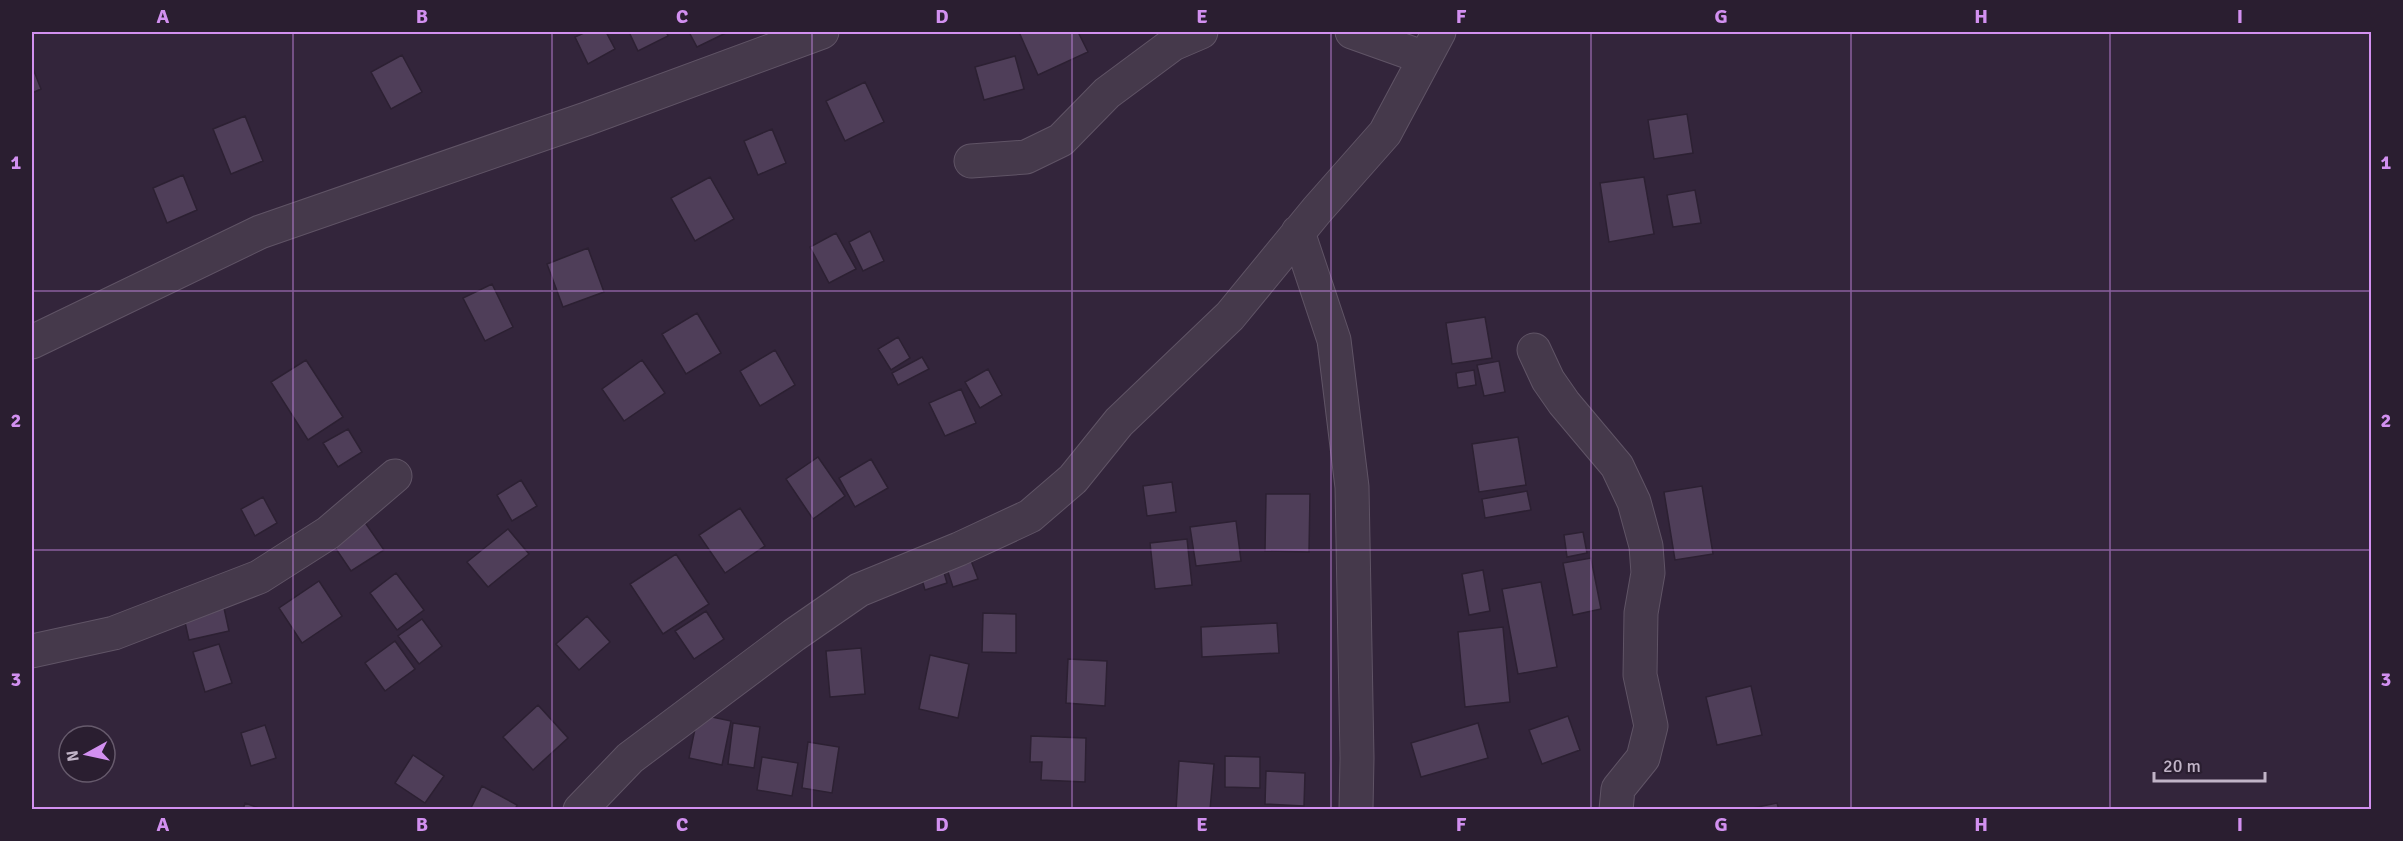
<svg xmlns="http://www.w3.org/2000/svg" width="2403" height="841" font-family="Signika,sans-serif">
  <style>
    .building { fill: #4f3e59; stroke: #2c2032; stroke-width: 1.5 }
    .lines { fill: none; stroke-linecap: round; stroke-linejoin: round }
    .minor-casing { stroke: #605466; stroke-width: 35 }
    .minor { stroke: #45394b; stroke-width: 33 }
    .grid { fill: none; stroke: #d290f0; stroke-width: 1.5; stroke-opacity: 0.55 }
    .neatline { fill: none; stroke: #d290f0; stroke-width: 2 }
    .grid-label { font-size: 20px; text-anchor: middle; font-weight: bold; fill: #d290f0 }
  </style>
  <rect width="100%" height="100%" fill="#33253b"/>
  <path class="building" d="M586 32H606L615 49 588 64 575 37Z
    M629 32H666L668 36 638 51Z
    M689 32H728L697 47Z
    M1019 32H1078L1088 52 1038 75Z
    M402 55 422 92 391 109 371 72Z
    M1015 56 1024 89 984 100 975 67Z
    M32 66 41 89 32 93Z
    M865 82 884 122 845 141 826 101Z
    M1687 114 1693 153 1654 159 1648 120Z
    M245 116 263 161 231 174 213 129Z
    M772 129 786 163 758 175 744 141Z
    M183 175 197 210 167 223 153 188Z
    M710 177 734 219 695 241 671 198Z
    M1644 177 1654 234 1609 242 1600 183Z
    M1695 190 1701 223 1673 227 1667 195Z
    M870 231 884 261 863 271 849 242Z
    M836 233 856 269 829 283 810 247Z
    M588 248 604 292 563 307 547 264Z
    M492 284 513 327 485 341 463 298Z
    M697 313 721 353 686 374 662 334Z
    M1485 317 1492 358 1452 364 1446 323Z
    M898 337 910 358 891 370 878 349Z
    M775 350 795 385 760 406 740 371Z
    M922 357 929 369 898 385 892 373Z
    M306 360 343 417 308 440 271 382Z
    M642 360 665 393 624 421 602 389Z
    M1499 361 1505 392 1484 396 1477 365Z
    M988 369 1002 395 980 408 965 382Z
    M1474 370 1476 385 1458 388 1456 373Z
    M961 389 976 423 945 436 929 403Z
    M348 429 362 452 338 467 323 443Z
    M1518 437 1526 485 1479 492 1472 444Z
    M818 457 845 496 813 519 786 479Z
    M871 459 888 488 855 507 839 478Z
    M521 480 537 506 512 521 497 495Z
    M1172 482 1176 512 1147 516 1143 486Z
    M1702 486 1713 554 1675 560 1664 492Z
    M1527 491 1531 510 1485 518 1482 499Z
    M1266 494H1310L1309 552 1265 551Z
    M263 497 277 523 255 536 241 509Z
    M740 508 765 546 725 573 699 535Z
    M364 521 384 550 351 571 332 543Z
    M1236 521 1241 561 1196 566 1190 527Z
    M508 529 529 554 488 587 467 562Z
    M1583 532 1587 553 1567 557 1564 535Z
    M1187 539 1192 585 1155 589 1150 543Z
    M676 554 709 604 663 634 630 584Z
    M970 558 978 579 953 587 946 566Z
    M1591 558 1601 609 1573 615 1563 563Z
    M941 562 947 583 925 590 919 569Z
    M1483 570 1490 611 1469 615 1462 574Z
    M396 573 424 610 397 630 370 593Z
    M319 581 342 616 302 643 279 608Z
    M1541 582 1557 667 1518 674 1502 589Z
    M222 599 229 631 189 640 182 609Z
    M706 611 724 639 694 659 675 631Z
    M983 613 1016 614V653L982 652Z
    M587 616 610 642 579 670 556 644Z
    M422 619 442 646 419 664 398 636Z
    M1277 623 1279 653 1202 657 1201 627Z
    M1503 627 1510 702 1465 707 1458 632Z
    M395 641 415 669 385 691 365 663Z
    M219 644 232 683 205 692 193 652Z
    M861 648 865 694 830 697 826 651Z
    M930 655 969 664 958 718 919 709Z
    M1068 659 1107 661 1105 706 1066 703Z
    M1751 686 1762 735 1717 745 1706 697Z
    M538 705 568 738 533 770 503 737Z
    M698 714 731 721 722 765 689 758Z
    M1568 716 1580 750 1542 764 1529 730Z
    M733 723 760 727 754 768 728 764Z
    M1478 723 1488 758 1421 777 1411 743Z
    M265 725 276 758 251 766 241 733Z
    M1031 736 1086 738 1085 782 1041 780 1042 762H1030Z
    M808 742 839 747 832 793 802 788Z
    M413 755 444 776 425 803 395 783Z
    M1225 756 1260 757V788L1225 787Z
    M762 757 798 763 792 796 757 790Z
    M1179 761 1214 764 1210 810H1176Z
    M1266 771 1305 773 1304 806 1265 804Z
    M482 786 517 805 515 810H470Z
    M245 803 264 810H243Z
    M1777 803 1779 810H1743Z"/>
  <g class="lines">
    <defs>
      <path id="minor" d="M1352 32 1425 58
        M971 161 1026 157 1061 140 1107 93 1173 44 1201 32
        M1298 232 1334 340 1352 487 1357 758 1356 810
        M32 342 260 232 586 119 822 32
        M1534 350 1548 380 1564 403 1617 466 1634 502 1646 546 1648 573 1641 613 1640 675 1651 726 1643 758 1618 789 1616 810
        M32 651 114 633 259 577 328 533 395 476
        M580 810 630 758 794 635 859 590 959 549 1030 516 1073 479 1119 422 1230 316 1317 210 1385 133 1439 32"/>
    </defs>
    <use href="#minor" class="minor-casing"/>
    <use href="#minor" class="minor"/>
  </g>
  <path class="grid" d="M293 32V810M552 32V810M812 32V810M1072 32V810M1331 32V810M1591 32V810M1851 32V810M2110 32V810M32 291H2372M32 550H2372"/>
  <rect width="2403" height="841" fill="none" stroke="#2a1e30" stroke-width="66"/>
  <g transform="translate(87 754) rotate(262)"><circle r="28" fill="#2a1e30" stroke="#665a6c" stroke-width="1.5"/>
  <path d="M0-4.5L10 22L0 15L-10 22Z" fill="#d290f0"/>
  <text y="-9" font-size="16" font-weight="bold" text-anchor="middle" fill="#c1b4c7">N</text>
  </g>
  <path d="M2154 772v9h111v-9" fill="none" stroke="#c1b4c7" stroke-width="3"/>
  <text x="2163" y="772" font-size="18" fill="#c1b4c7" stroke="#2a1e30" stroke-width="4.5" paint-order="stroke">20 m</text>
  <rect x="33" y="33" width="2337" height="775" class="neatline"/>
  <g class="grid-label">
    <text x="163" y="23">A</text>
    <text x="422" y="23">B</text>
    <text x="682" y="23">C</text>
    <text x="942" y="23">D</text>
    <text x="1202" y="23">E</text>
    <text x="1461" y="23">F</text>
    <text x="1721" y="23">G</text>
    <text x="1981" y="23">H</text>
    <text x="2240" y="23">I</text>
    <text x="16" y="169">1</text>
    <text x="2386" y="169">1</text>
    <text x="16" y="427">2</text>
    <text x="2386" y="427">2</text>
    <text x="16" y="686">3</text>
    <text x="2386" y="686">3</text>
    <text x="163" y="831">A</text>
    <text x="422" y="831">B</text>
    <text x="682" y="831">C</text>
    <text x="942" y="831">D</text>
    <text x="1202" y="831">E</text>
    <text x="1461" y="831">F</text>
    <text x="1721" y="831">G</text>
    <text x="1981" y="831">H</text>
    <text x="2240" y="831">I</text>
  </g>
</svg>
